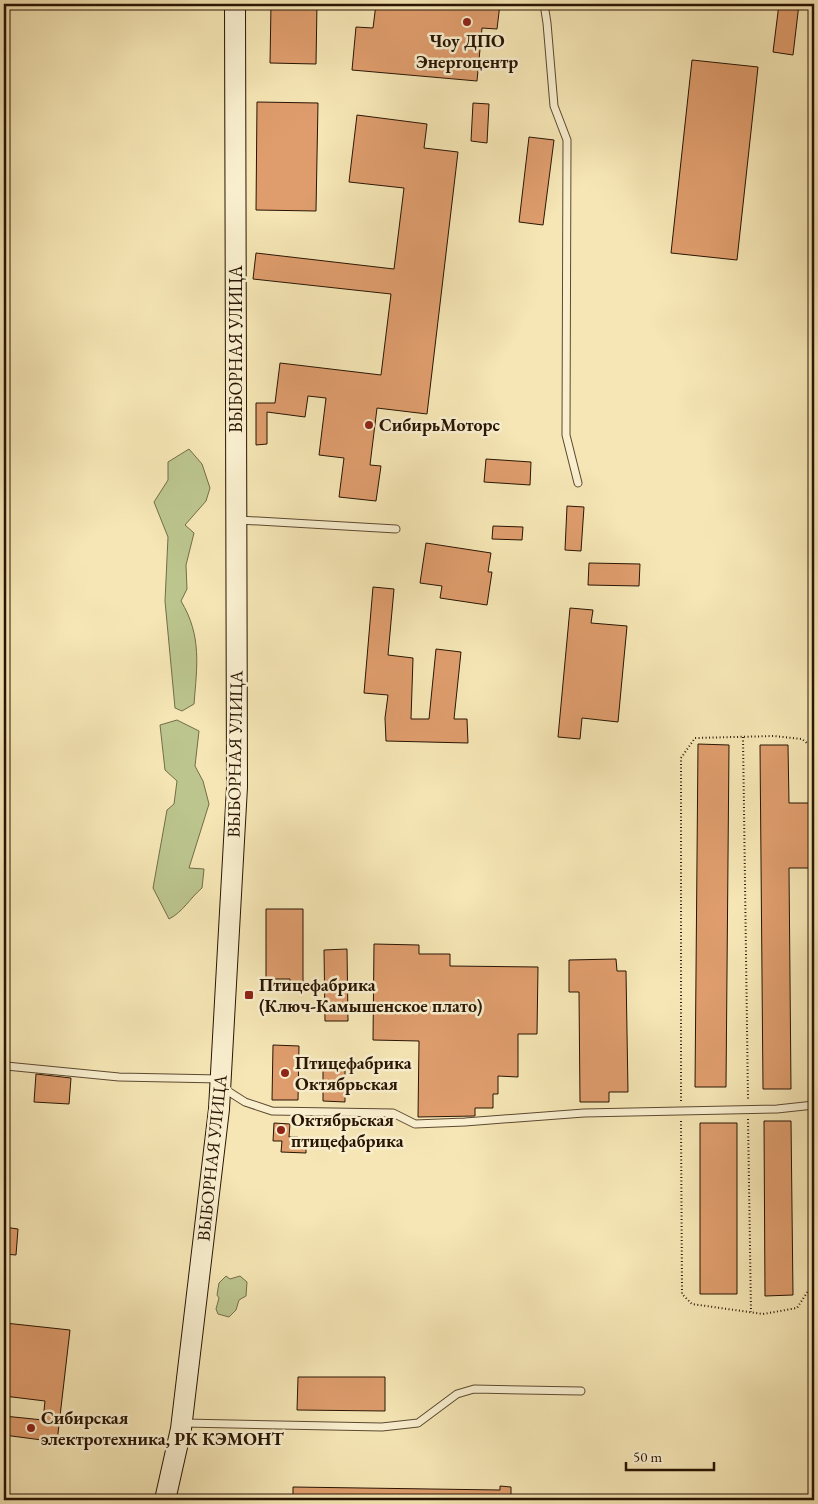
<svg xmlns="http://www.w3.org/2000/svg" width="818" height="1504" font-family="'EB Garamond',serif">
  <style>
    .green { fill: #bcc58e; stroke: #726d48 }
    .building { fill: #df9d6d; stroke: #281503 }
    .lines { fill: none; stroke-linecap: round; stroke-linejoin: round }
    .lane-casing { stroke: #5c4930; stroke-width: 9 }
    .secondary-casing { stroke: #281503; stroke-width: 22 }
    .path { stroke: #281503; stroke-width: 2; stroke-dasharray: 1 2.5; stroke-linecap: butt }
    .lane { stroke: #f9efcf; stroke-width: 7 }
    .secondary { stroke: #f9efcf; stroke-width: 20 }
    .poi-dot { fill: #8f2418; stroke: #f9efcf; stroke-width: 2 }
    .labels { text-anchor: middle; stroke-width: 5; stroke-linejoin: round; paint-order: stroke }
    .poi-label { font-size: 18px; font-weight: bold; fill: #281503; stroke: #f9efcf; text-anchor: start }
    .street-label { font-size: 18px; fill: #281503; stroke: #f9efcf }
  </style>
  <rect width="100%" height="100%" fill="#f6e6b5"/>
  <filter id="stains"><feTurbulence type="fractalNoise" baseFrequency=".004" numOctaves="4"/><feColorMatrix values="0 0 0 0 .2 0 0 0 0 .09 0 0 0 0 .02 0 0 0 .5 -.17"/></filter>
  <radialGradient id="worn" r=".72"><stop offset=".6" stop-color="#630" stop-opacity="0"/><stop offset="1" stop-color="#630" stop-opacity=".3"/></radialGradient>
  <path class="green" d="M189 449 202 464 210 488 206 501 185 525 194 533 186 565 187 589 181 601C202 636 197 666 194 704L182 711 175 708 165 601 168 537 154 502 168 480V462Z
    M177 720 199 731 195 766 203 781 209 804 189 868 204 869 202 888C190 898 183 912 169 919L153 888 167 810 174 804 177 781 165 770 160 725Z
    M226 1276 230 1279 240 1276 247 1282 246 1296 239 1300 236 1310 229 1317 218 1314 216 1309 219 1298 217 1295 219 1283Z"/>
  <path class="building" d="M271 4H317L316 64 270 63Z
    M376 4H500L497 29 482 28 477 81 352 70 356 27 373 28Z
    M779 4H799L793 55 773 52Z
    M692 60 758 67 737 260 671 253Z
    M257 102 318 103 316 211 256 210Z
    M473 103 489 104 487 143 471 141Z
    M357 115 427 124 424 148 458 152 427 414 377 408 370 465 381 466 376 501 339 497 344 458 319 455 326 398 308 396 305 417 267 412V444L256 445V403H275L280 363 381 375 391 294 253 279 256 253 394 269 404 188 349 182Z
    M529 137 554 140 543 225 519 222Z
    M486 459 531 462 530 485 484 482Z
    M567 506 584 507 581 551 565 550Z
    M493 526 523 527 522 540 492 539Z
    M426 543 491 553 488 572H492L487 605 440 598 442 586 420 583Z
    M589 563 640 564 639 586 588 585Z
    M373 587 394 589 388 655 413 658 411 719H429L436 649 461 652 454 719H467L468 743 386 741 385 718 388 695 364 693Z
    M570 608 593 610 591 623 627 626 618 722 582 718 580 739 558 737Z
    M698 744 729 745 726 1087H695Z
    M760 745H788L789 803H814V868H789L791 1089H763Z
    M266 909H303V987H290V979H266Z
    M374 944 419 945V954H450V966L538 967 537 1034H518V1077L498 1076V1094H493V1108H475V1116L418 1117 419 1041 373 1040Z
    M347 949 348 1021H325L324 950Z
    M616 959 617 971H626L628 1092H609V1102H580L579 992H569V960Z
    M273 1045 299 1046 298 1100H272Z
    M323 1066H345V1102L323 1101Z
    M36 1074 71 1078 69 1104 34 1102Z
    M764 1121H791L793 1295 765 1296Z
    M274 1123 290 1124 289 1137H298V1142H306V1153L281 1152 282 1141H273Z
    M700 1123H737V1294H700Z
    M4 1227 18 1229 16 1255 4 1254Z
    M5 1323 70 1330 57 1442 4 1435V1416L43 1420 45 1401 4 1396V1338Z
    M298 1377H385V1411L297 1410Z
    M500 1486 511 1487V1500H293V1487L500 1490Z"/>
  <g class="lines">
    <defs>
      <path id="lane" d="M544 4 547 23 554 106 567 140 566 435 578 483
        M239 520 396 529
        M6 1066 119 1077 220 1079
        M223 1088 245 1102 272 1111 393 1113 415 1124 465 1122 584 1113 777 1109 814 1105
        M184 1423 382 1427 418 1423 457 1394 474 1389 581 1391"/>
      <path id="secondary" d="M165 1500 181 1429 219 1109 237 787 235 4"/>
    </defs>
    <use href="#lane" class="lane-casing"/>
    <use href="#secondary" class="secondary-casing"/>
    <path class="path" d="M743 737 748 1099
      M681 1101V758L695 738 774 736 802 739 814 749
      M748 1119 751 1312
      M681 1121 682 1294 692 1304 763 1314 797 1308 814 1282"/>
    <use href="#lane" class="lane"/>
    <use href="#secondary" class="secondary"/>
  </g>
  <g class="poi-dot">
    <circle cx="467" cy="22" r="5"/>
    <circle cx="369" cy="425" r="5"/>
    <rect x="244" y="990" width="10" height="10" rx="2.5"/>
    <circle cx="285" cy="1073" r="5"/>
    <circle cx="281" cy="1130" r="5"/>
    <circle cx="31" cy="1428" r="5"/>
  </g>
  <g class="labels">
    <g class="poi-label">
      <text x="467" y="47" text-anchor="middle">Чоу ДПО<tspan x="467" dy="21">Энергоцентр</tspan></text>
      <text x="379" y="431">СибирьМоторс</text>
      <text x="259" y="991">Птицефабрика<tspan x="259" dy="21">(Ключ-Камышенское плато)</tspan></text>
      <text x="295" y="1069">Птицефабрика<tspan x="295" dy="21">Октябрьская</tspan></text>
      <text x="291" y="1126">Октябрьская<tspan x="291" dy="21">птицефабрика</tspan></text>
      <text x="41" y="1424">Сибирская<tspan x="41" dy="21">электротехника, РК КЭМОНТ</tspan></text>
    </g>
    <g class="street-label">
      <text transform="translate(236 349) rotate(-90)" y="6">ВЫБОРНАЯ УЛИЦА</text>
      <text transform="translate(235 754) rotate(-89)" y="6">ВЫБОРНАЯ УЛИЦА</text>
      <text transform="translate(212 1158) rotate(-84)" y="6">ВЫБОРНАЯ УЛИЦА</text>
    </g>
  </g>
  <rect width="818" height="1504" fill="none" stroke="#f6e6b5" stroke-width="20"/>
  <rect x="5" y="5" width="808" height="1494" fill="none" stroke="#281503" stroke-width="2.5"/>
  <rect x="10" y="10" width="798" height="1484" fill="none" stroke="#281503"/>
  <path d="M626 1462v8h88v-8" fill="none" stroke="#281503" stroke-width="2.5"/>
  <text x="633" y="1462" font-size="15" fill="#281503" stroke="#f9efcf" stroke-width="4" paint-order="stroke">50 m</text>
  <rect width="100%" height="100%" filter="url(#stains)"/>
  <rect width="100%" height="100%" fill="url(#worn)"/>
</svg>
